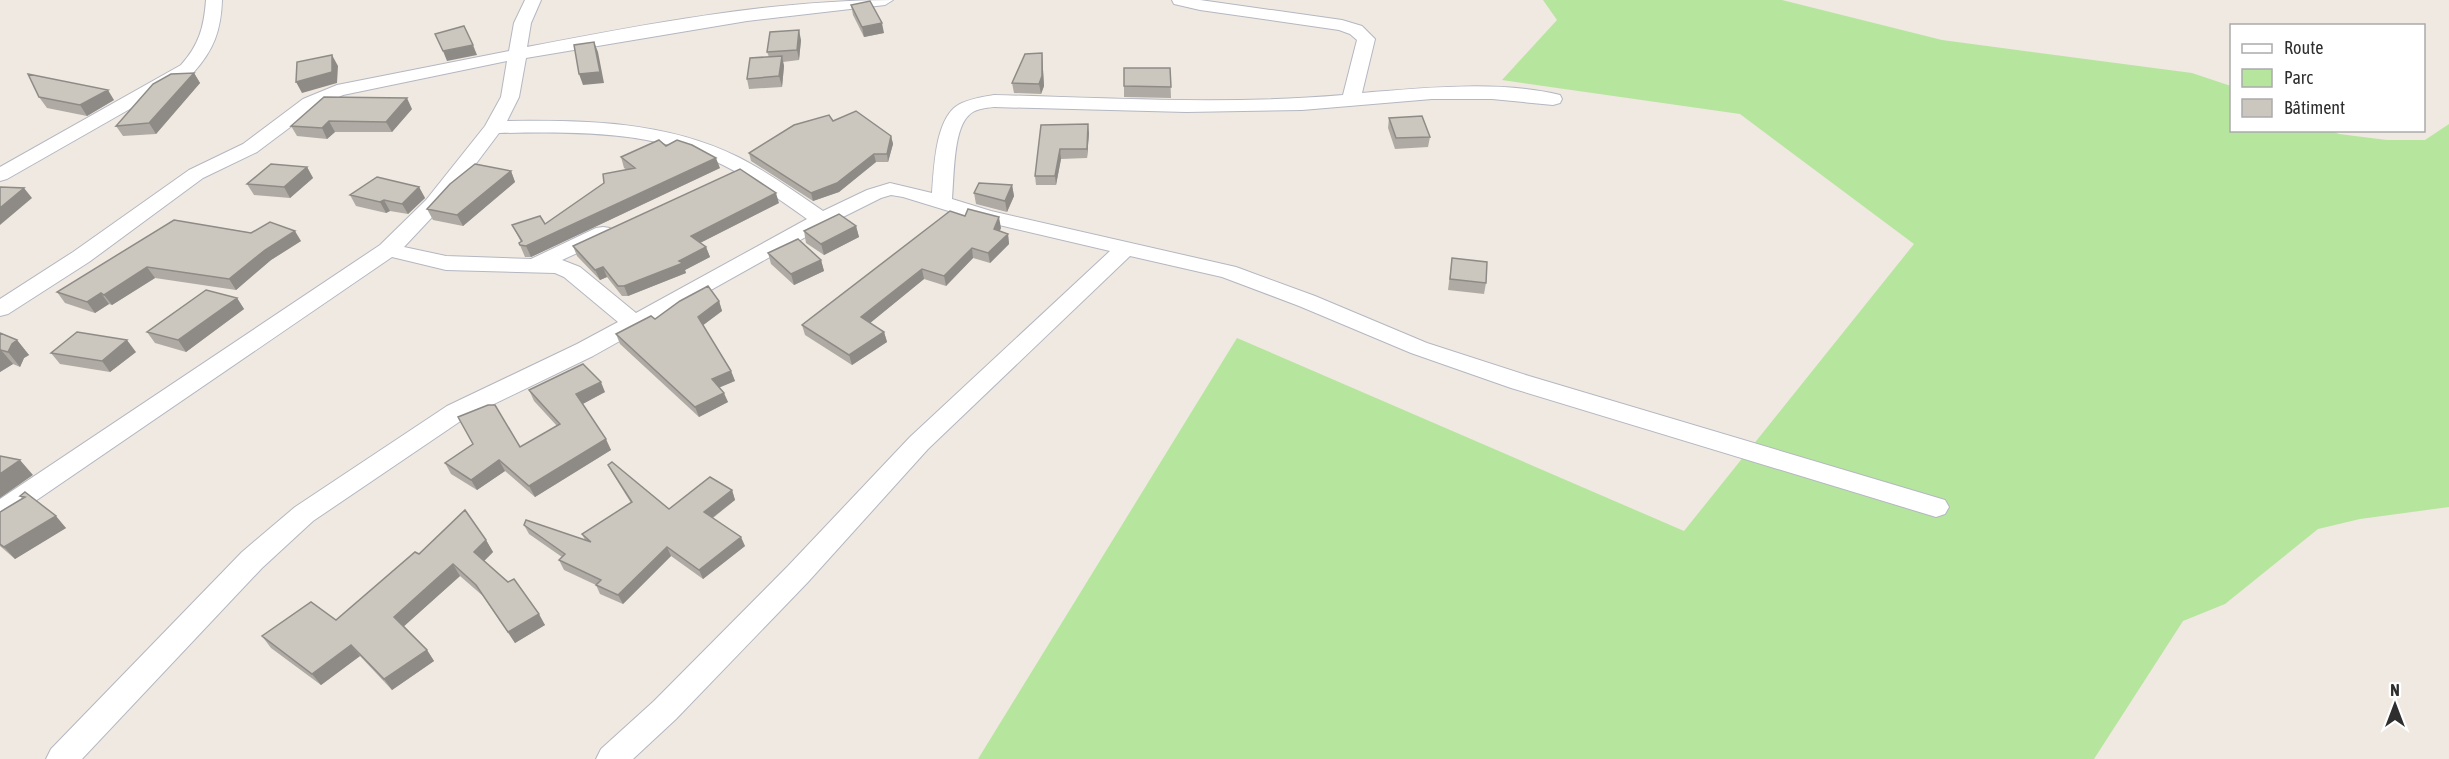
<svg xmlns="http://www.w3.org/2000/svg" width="2449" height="759" font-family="'Asap Condensed',sans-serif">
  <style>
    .green { fill: #b6e59e }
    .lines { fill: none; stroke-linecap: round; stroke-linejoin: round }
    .minor-casing { stroke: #b4b7c1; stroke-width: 2 }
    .minor { fill: #fff; fill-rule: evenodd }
    .wall { fill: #afaba4 }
    .shaded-wall { fill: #8e8b86 }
    .building { fill: #cbc7bf; stroke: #8e8b86; stroke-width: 1.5 }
  </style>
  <rect width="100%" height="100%" fill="#efe9e1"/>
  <path class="green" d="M1543 0H1782L1942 40 2192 73 2231 86 2232 130 2332 131 2339 134 2387 140H2425L2449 124V507L2360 519 2318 529 2225 604 2183 621 2094 759H978L1237 338 1684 531 1914 244 1740 114 1502 80 1557 20Z"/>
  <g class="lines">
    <defs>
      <path id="minor" d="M206 0H222C221 30 214 50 193 73L7 179 0 181V167L181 65C199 45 204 27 206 0Z
        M525 0H541L531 23 527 47C647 24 771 0 893 0L885 5 747 21 526 58 519 97 507 121C585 120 666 121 738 157 768 172 795 192 823 211L867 190 890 183 932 193C934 169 935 119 958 105 968 99 982 97 994 95 1110 98 1227 105 1343 95L1357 40 1350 34 1339 30 1200 10 1174 4 1172 0H1200L1342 20 1362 26 1375 39 1362 93C1423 88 1499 80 1560 95L1562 99 1560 103 1553 105 1492 99H1432L1302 110 1186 112 994 107C985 108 974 109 968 116 953 131 954 179 952 199L991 211 1236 267 1315 296 1427 343 1529 376 1945 500 1949 507 1945 514 1936 517 1511 388 1411 353 1299 306 1222 277 1130 256 928 449 808 582 676 719 633 759H596L601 749 654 701 788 566 910 437 1110 251 978 220 903 197 891 195 881 198 829 224 593 356 465 418 313 521 262 568 82 759H46L51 749 242 552 295 507 447 406 577 344 618 322 564 277 555 273 446 270 392 257 9 519 0 522V499L380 245 426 200 485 126 501 97 507 61 343 95 317 107 257 152 203 178 89 262 8 314 0 316V299L73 252 189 170 243 144 303 99 337 85 509 51 514 23ZM499 133C575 132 654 130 723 165 753 180 780 200 807 219L636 313 580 267 562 260 610 238 614 233 610 228 603 227 596 228 531 259 446 256 404 247 451 197Z"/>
    </defs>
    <use href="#minor" class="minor-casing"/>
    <use href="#minor" class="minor"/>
  </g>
  <path class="wall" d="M851 5 884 33 864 37 853 15Z
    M801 40 799 60 783 62 784 66 782 87 749 89 747 79 769 57 767 52Z
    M1042 53 1044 86 1041 94 1014 93 1012 83Z
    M1170 68 1171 98 1124 97V86Z
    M194 73 200 83 156 134 123 136 116 126Z
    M39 97 114 100 87 116 47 108Z
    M412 109 392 132H335L327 139 297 136 291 126Z
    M1389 118 1430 137 1428 147 1395 149 1388 128Z
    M833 121 891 136 893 144 888 162H876L839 192 813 201 751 161 749 153Z
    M1041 125 1089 133 1087 158 1061 159 1056 185H1036L1035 176Z
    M666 146 720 168 531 257H525L519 243 521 242 512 225 545 224 627 170 624 168 621 157Z
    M307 167 313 178 290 198 254 195 247 184Z
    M511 171 515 182 463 226 433 220 427 209Z
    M1012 185 1014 196 1007 212 976 204 974 193Z
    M419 187 425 198 408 214 390 211 386 213 356 206 350 195Z
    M779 203 700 243 706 247 710 257 685 270 686 273 628 296H622L607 277 600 280 577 256 573 246Z
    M174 220 301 241 271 260 236 290 155 278 112 305 109 304 95 313 65 303 57 292Z
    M856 226 859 237 824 255 806 243 804 231Z
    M1001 228 999 231 1008 234 1009 244 990 263 973 258 946 286 924 279 870 323 884 332 887 342 852 365 805 335 802 325Z
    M768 253 821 260 824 271 794 285 771 264Z
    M1452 258 1486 283 1484 294 1448 290Z
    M237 298 244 309 186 352 155 343 147 332Z
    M719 301 722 311 703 325 731 371 735 381 719 387 728 402 699 417 620 344 616 334 655 319Z
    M0 333 17 340 29 355 24 358 20 367 13 364 0 372Z
    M136 352 110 372 60 364 51 353Z
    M529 390 605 392 582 404 611 450 535 497 505 471 477 490 451 474 445 463 520 447 557 426 534 401Z
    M608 465 669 509 732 490 735 500 713 518 745 546 703 579 671 556 623 604 600 594 596 585 564 570 559 560 562 557 529 534 524 525 585 540 582 534 631 503 613 474Z
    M25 492 66 528 15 559 0 546V512L23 499 20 496Z
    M486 540 493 552 484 561 545 625 515 643 483 596 460 576 404 626 427 650 434 661 392 690 360 656 321 685 271 648 262 636 336 620 419 554Z"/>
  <path class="shaded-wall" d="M882 23 884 33 864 37 862 27Z
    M799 30 801 40 799 60 797 50Z
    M594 42 598 52 604 83 583 85 579 74Z
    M473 45 477 55 447 61 443 51Z
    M1042 53 1044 86 1041 94 1039 84Z
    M332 55 338 66 337 83 302 93 296 82Z
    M782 56 784 66 782 87 779 76Z
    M194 73 200 83 156 134 149 123Z
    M108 90 114 100 87 116 80 105Z
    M407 98 412 109 392 132 386 122Z
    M329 121 335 132 327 139 322 128Z
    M1088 124 1089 133 1087 158V149Z
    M891 136 893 144 888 162 887 154Z
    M1060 149 1061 159 1056 185 1055 176Z
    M874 154 876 162 839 192 813 201 811 193Z
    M716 158 720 168 531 257 526 246Z
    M307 167 313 178 290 198 284 187Z
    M511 171 515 182 463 226 457 215Z
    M1012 185 1014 196 1007 212 1005 201Z
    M419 187 425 198 408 214 402 204Z
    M24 188 32 198 0 225V208Z
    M776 193 779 203 694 246 691 236Z
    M384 200 390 211 386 213 380 202Z
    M999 217 1001 228 996 240 994 229Z
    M856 226 859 237 824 255 821 244Z
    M295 231 301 241 271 260 236 290 229 279 265 250Z
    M1008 234 1009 244 990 263 988 253Z
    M706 247 710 257 685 270 686 273 628 296 624 286 679 261Z
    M972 248 973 258 946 286 944 276Z
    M821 260 824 271 794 285 791 274Z
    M147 267 155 278 112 305 104 295Z
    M603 267 607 277 600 280 595 270Z
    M922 269 924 279 864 328 861 317Z
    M101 293 109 304 95 313 87 302Z
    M237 298 244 309 186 352 178 340Z
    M719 301 722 311 702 326 698 317Z
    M884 332 887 342 852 365 849 355Z
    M17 340 29 355 24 358 20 367 8 352 12 344Z
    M127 340 136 352 110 372 102 361Z
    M1 350 13 364 0 372V351Z
    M731 371 735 381 716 389 712 379Z
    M601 382 605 392 581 405 576 394Z
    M724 393 728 402 699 417 695 407Z
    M606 439 611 450 535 497 529 486Z
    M20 460 33 475 0 498V474Z
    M499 460 505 471 477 490 471 480Z
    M732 490 735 500 708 521 704 512Z
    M56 516 66 528 15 559 4 547Z
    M741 537 745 546 703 579 699 570Z
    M486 540 493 552 481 564 474 552Z
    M667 547 671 556 623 604 618 595Z
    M453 564 460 576 402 628 394 617Z
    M539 614 545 625 515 643 508 632Z
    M351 645 360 656 321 685 312 674Z
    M427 650 434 661 392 690 384 679Z"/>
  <path class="building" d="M870 1 882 23 862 27 851 5Z
    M464 26 473 45 443 51 435 34Z
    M799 30 797 50 767 52 770 32Z
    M594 42 600 72 579 74 574 45Z
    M1042 53V76L1039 84 1012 83 1025 54Z
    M332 55V72L296 82 297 62Z
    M782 56 779 76 747 79 750 58Z
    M1124 68H1170L1171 87 1124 86Z
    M194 73 149 123 116 126 153 84 171 74Z
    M28 74 108 90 80 105 39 97Z
    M324 97 407 98 386 122 329 121 322 128 291 126Z
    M856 111 891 136 887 154H874L837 183 811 193 749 153 794 125 829 115 833 121Z
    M1422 116 1430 137 1396 138 1389 118Z
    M1088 124 1087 149H1060L1055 176H1035L1041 125Z
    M659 140 666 146 677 140 692 145 716 158 526 246 520 245 519 243 522 241 512 225 540 216 545 224 604 183 603 174 635 168 621 157Z
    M271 164 307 167 284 187 247 184Z
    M475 164 511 171 457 215 427 209 450 184Z
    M740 169 776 193 691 236 706 247 679 261 683 263 624 286H618L603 267 595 270 573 246Z
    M377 177 419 187 402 204 384 200 380 202 350 195Z
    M979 183 1012 185 1005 201 974 193Z
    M0 187 24 188 0 208Z
    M968 209 999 217 994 229 1008 234 988 253 972 248 944 276 922 269 861 317 884 332 849 355 802 325 950 211 965 216Z
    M839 214 856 226 821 244 804 231Z
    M174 220 251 233 270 222 295 231 265 250 229 279 147 267 104 295 101 293 87 302 57 292Z
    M798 239 821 260 791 274 768 253Z
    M1452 258 1487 262 1486 283 1450 279Z
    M708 286 719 301 698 317 731 371 712 379 724 393 695 407 616 334 651 316 655 319 680 301Z
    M206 290 237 298 178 340 147 332Z
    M77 332 127 340 102 361 51 353Z
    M0 333 17 340 12 344 8 352 1 350 0 351Z
    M583 364 601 382 576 394 606 439 529 486 499 460 471 480 445 463 473 444 458 417 488 405H495L520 447 560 424 529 390Z
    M0 456 20 460 0 474Z
    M612 462 669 509 710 477 732 490 704 512 741 537 699 570 667 547 618 595 596 585 601 580 559 560 565 554 524 525 526 520 591 542 582 534 632 502 608 465Z
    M25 492 56 516 4 547 0 544V512L25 497 20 496Z
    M465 510 486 540 474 552 508 582 514 579 539 614 508 632 476 585 453 564 394 617 427 650 384 679 351 645 312 674 262 636 311 602 336 620 415 552 419 554Z"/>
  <rect x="2230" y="24" width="195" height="108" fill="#ffffff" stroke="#ababab" stroke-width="1.5"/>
  <rect x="2242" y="44" width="30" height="9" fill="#ffffff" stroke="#ababab" stroke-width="1.5"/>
  <text x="2284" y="54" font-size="18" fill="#2e2e2e">Route</text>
  <rect x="2242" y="69" width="30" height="18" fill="#b6e59e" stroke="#ababab" stroke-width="1.5"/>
  <text x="2284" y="84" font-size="18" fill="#2e2e2e">Parc</text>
  <rect x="2242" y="99" width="30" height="18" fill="#cbc7bf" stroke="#ababab" stroke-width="1.5"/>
  <text x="2284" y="114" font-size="18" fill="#2e2e2e">Bâtiment</text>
  <g transform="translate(2395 705)" stroke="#ffffff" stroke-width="4.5" paint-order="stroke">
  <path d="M0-4.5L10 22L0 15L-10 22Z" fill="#2e2e2e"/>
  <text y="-9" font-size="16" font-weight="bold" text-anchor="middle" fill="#2e2e2e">N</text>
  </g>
</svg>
